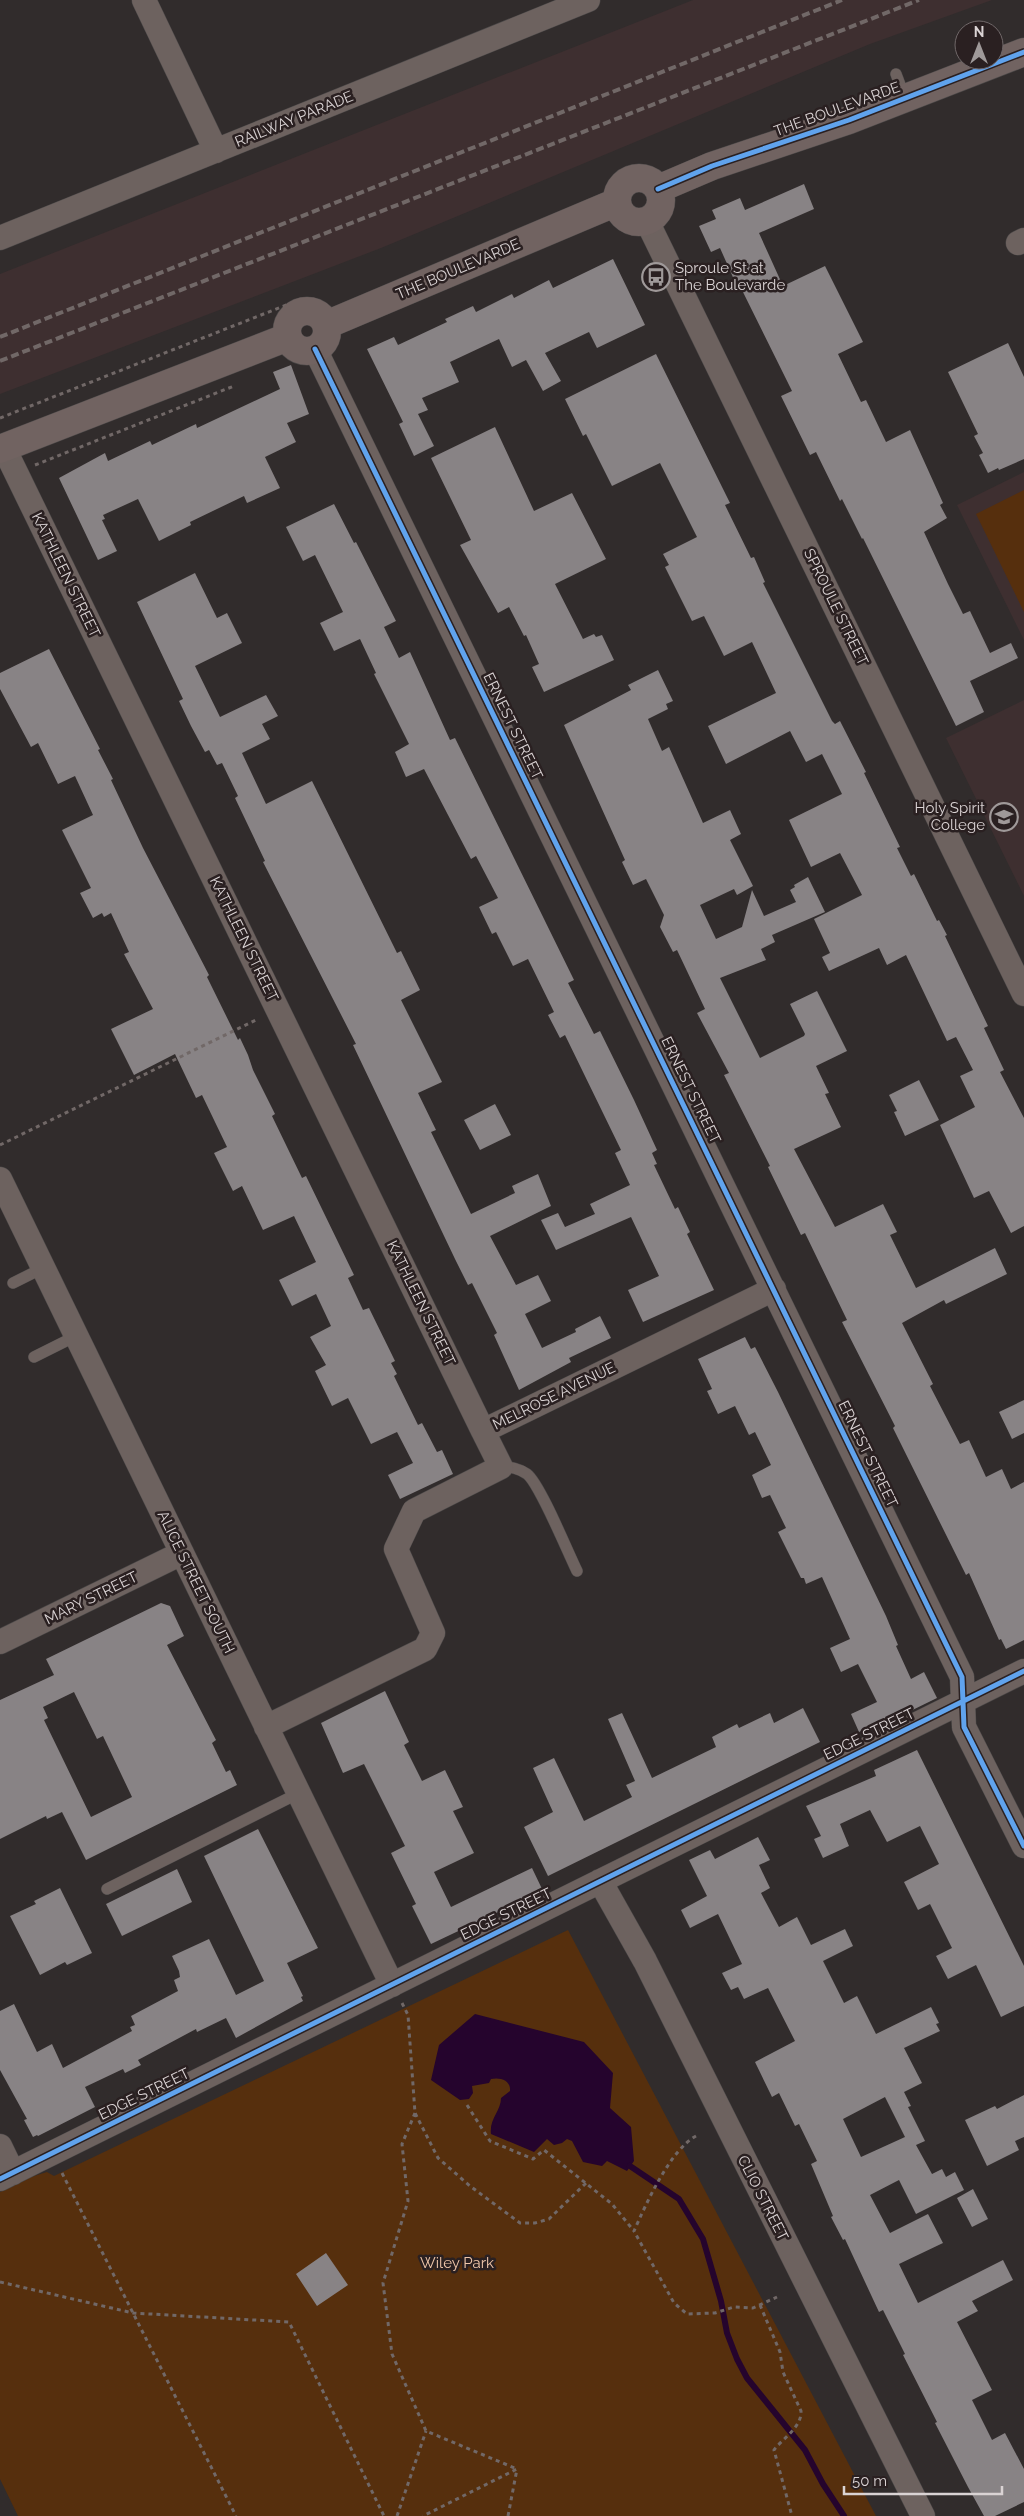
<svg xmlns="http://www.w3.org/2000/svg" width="1024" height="2516" font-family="Raleway,sans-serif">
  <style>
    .built { fill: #3e2f30 }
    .green { fill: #562f0d }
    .water { fill: #25042d }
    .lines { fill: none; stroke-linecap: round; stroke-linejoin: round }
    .stream { stroke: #25042d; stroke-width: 6 }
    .building { fill: #888385; fill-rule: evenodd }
    .lane-casing { stroke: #4b4848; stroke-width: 12 }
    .street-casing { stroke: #4b4848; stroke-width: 25 }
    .secondary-casing { stroke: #4b4848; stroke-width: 29 }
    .path { stroke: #716867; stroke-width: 3; stroke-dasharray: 4 4; stroke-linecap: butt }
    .lane { stroke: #6d625f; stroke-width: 11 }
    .street { stroke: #6d625f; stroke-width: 24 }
    .secondary { stroke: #716361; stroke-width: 28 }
    .rail { stroke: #716867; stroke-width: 4; stroke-dasharray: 8 4; stroke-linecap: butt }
    .cycleway-casing { stroke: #2a2021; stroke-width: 8 }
    .cycleway { stroke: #60a3ed; stroke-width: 5 }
    .labels { text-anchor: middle; stroke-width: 5; stroke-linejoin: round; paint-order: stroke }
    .street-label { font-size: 15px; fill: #dad3d4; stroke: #2a2021 }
    .poi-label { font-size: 15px; fill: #dad3d4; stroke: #2a2021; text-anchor: start }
    .park-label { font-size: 15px; fill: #f1c7aa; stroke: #2a2021 }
  </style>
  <rect width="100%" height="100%" fill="#312c2c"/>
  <path class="built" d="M693 0H992L870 44 381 248 0 394V274Z
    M1024 472V640L957 505Z
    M1024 700V896L946 738Z"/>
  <path class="green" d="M1024 490V612L976 514Z
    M568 1930 876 2516H18L0 2479V2192L31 2177 47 2172 54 2176Z"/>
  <path class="water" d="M475 2014 584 2042 613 2073 610 2108 631 2127 634 2161 627 2171 607 2161 602 2166 583 2162 572 2141 567 2139 562 2143 554 2145 547 2139 534 2152 491 2134C489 2119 501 2111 501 2098L510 2091C511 2080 500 2077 491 2079L489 2083 472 2086 473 2093 469 2099 460 2100 431 2080 439 2045Z"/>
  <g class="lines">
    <path class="stream" d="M630 2166 679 2199 703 2239 721 2301 727 2333 737 2359 747 2378 805 2450 823 2484 844 2516"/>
  </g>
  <path class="building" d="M804 184 814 209 759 233 783 286 825 266 863 342 838 354 861 402 866 400 886 442 910 430 943 503 940 505 947 518 924 532 948 584 963 614 970 611 990 653 1011 643 1018 658 970 681 984 712 956 726 863 538 862 539 842 499 840 501 816 452 810 455 781 396 792 391 738 282 736 284 720 248 711 252 699 226 716 219 712 210 740 198 745 210Z
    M613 259 645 325 597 348 589 332 545 353 561 381 543 391 526 360 512 367 499 339 450 362 459 382 422 398 428 410 418 414 434 446 414 456 399 424 403 422 367 349 394 337 398 345 447 322 445 319 473 306 476 312 512 294 514 298 549 280 553 288Z
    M1008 343 1024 377V459L999 470 998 468 988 473 979 455 983 453 974 436 978 434 948 372Z
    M656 354 730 503 725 505 751 558 754 557 765 582 763 583 832 721 835 724 840 721 866 772 864 773 900 847 897 848 911 876 914 874 937 921 939 920 947 935 945 936 988 1026 984 1028 1004 1070 1000 1072 1024 1118V1226L1011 1233 989 1191 974 1198 940 1125 975 1107 960 1076 973 1070 956 1037 947 1041 906 955 887 965 879 948 829 971 822 957 830 953 814 919 862 895 840 853 811 867 789 820 842 794 822 754 806 762 790 731 726 764 708 726 776 693 752 642 724 656 704 616 692 621 665 567 669 565 663 554 697 537 660 463 612 486 586 434 583 436 565 399Z
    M291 365 309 414 287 423 296 442 265 457 280 488 247 503 244 496 190 522 191 525 159 541 138 499 103 515 105 519 102 520 117 551 98 560 59 478 105 453 108 461 150 441 152 445 196 424 197 428 280 389 273 372Z
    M495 427 534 511 572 493 606 559 555 584 583 639 594 634 596 637 602 635 614 660 544 692 532 667 539 664 526 635 524 636 509 607 498 613 460 545 471 540 431 458Z
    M334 504 354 543 356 542 396 621 384 627 399 658 410 652 450 740 455 738 574 980 568 983 594 1034 600 1031 634 1100 657 1150 652 1153 657 1164 654 1165 675 1209 678 1207 690 1232 687 1234 714 1290 643 1322 628 1290 659 1276 631 1217 556 1250 541 1220 558 1213 565 1227 595 1214 590 1204 630 1185 615 1153 621 1150 565 1035 560 1038 548 1015 554 1012 528 959 513 966 496 932 492 934 479 907 498 898 476 856 471 859 424 769 406 777 395 752 409 744 374 674 376 673 360 639 334 651 320 623 343 612 315 555 303 561 286 527Z
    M195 573 217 618 227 613 242 643 195 666 220 717 266 695 278 716 262 724 270 739 242 753 266 804 312 781 397 953 401 951 420 990 401 1000 442 1082 418 1093 436 1130 431 1132 471 1214 515 1193 512 1186 538 1174 551 1206 490 1236 516 1285 538 1275 551 1301 525 1314 542 1348 576 1332 575 1329 600 1316 611 1338 569 1358 571 1362 519 1390 494 1335 497 1333 472 1283 468 1285 455 1259 353 1045 356 1044 263 862 265 861 235 798 238 796 222 763 217 765 209 750 205 752 191 726 179 701 183 699 137 602Z
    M49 649 100 749 98 750 113 779 111 780 143 848 209 975 207 977 238 1040 240 1038 248 1055 253 1070 275 1114 272 1116 302 1178 306 1176 354 1275 348 1278 363 1310 369 1308 395 1361 391 1363 397 1374 394 1376 418 1425 422 1423 437 1452 442 1450 453 1474 400 1499 388 1475 413 1463 397 1432 371 1444 348 1398 332 1406 315 1371 326 1365 310 1337 331 1326 316 1294 292 1306 279 1280 316 1262 294 1216 263 1230 242 1186 233 1191 214 1153 227 1147 202 1095 196 1098 175 1054 134 1075 111 1029 153 1009 124 954 129 952 111 913 104 917 102 913 93 918 80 893 91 888 62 830 93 815 75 776 58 784 38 743 31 747 0 689V673Z
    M658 670 673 701 666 704 668 709 648 719 662 751 669 747 703 823 730 810 741 834 730 840 753 886 737 895 734 889 700 905 716 939 742 927 752 890 764 916 796 902 790 890 795 887 794 885 808 877 825 912 772 935 775 942 761 949 766 960 720 978 760 1058 804 1036 805 1034 790 1004 817 991 847 1051 816 1066 829 1093 825 1094 841 1127 794 1149 835 1227 883 1204 897 1232 890 1235 916 1288 995 1248 1007 1274 946 1304 944 1300 902 1323 933 1384 930 1386 960 1444 969 1440 986 1477 1002 1469 1011 1489 1024 1482V1640L1006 1649 1001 1639 999 1640 969 1573 966 1575 893 1428 895 1426 842 1322 847 1320 805 1233 801 1235 768 1167 770 1166 724 1075 729 1073 697 1013 705 1009 677 950 673 952 660 927 664 915 646 879 633 885 622 862 625 860 564 725 631 690 628 685Z
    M919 1080 939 1120 905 1136 894 1112 897 1111 889 1095Z
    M495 1104 511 1135 480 1150 464 1120Z
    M745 1337 751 1349 755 1347 778 1392 886 1616 898 1645 896 1646 911 1679 924 1672 937 1698 890 1721 889 1718 859 1732 851 1714 877 1702 858 1664 841 1672 830 1648 850 1639 822 1577 806 1584 804 1578H801L778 1532 786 1528 770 1495 762 1498 752 1475 771 1465 755 1432 749 1435 735 1406 718 1414 707 1391 712 1389 698 1359Z
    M1024 1400V1433L1012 1439 999 1412Z
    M161 1603 170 1606 184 1636 167 1645 216 1740 212 1743 226 1772 230 1770 237 1785 86 1860 62 1812 47 1819 46 1816 0 1839V1700L54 1675 46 1659ZM74 1692 97 1739 103 1736 132 1797 91 1817 44 1720 48 1718 43 1707Z
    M385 1691 409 1742 404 1745 422 1781 445 1770 463 1807 453 1811 474 1853 434 1872 451 1907 532 1868 543 1891 431 1944 412 1906 416 1904 391 1853 405 1846 364 1764 343 1773 321 1723Z
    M803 1708 820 1742 548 1876 524 1827 553 1812 533 1768 554 1758 584 1821 632 1797 626 1785 635 1781 608 1719 622 1713 652 1778 716 1747 712 1737 737 1724 739 1728 770 1713 774 1723Z
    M917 1750 1024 1966V2006L1001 2017 976 1965 948 1979 936 1956 952 1948 930 1904 918 1910 904 1882 939 1864 920 1826 887 1842 870 1810 840 1824 849 1846 823 1858 814 1839 821 1836 806 1806 876 1776 874 1770Z
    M258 1829 318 1948 287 1963 303 1996 301 1997 303 2001 236 2038 226 2018 197 2032 196 2029 138 2060 141 2065 125 2073 123 2069 85 2087 95 2107 38 2136 37 2135 33 2137 24 2120 27 2119 0 2070V2011L14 2004 37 2052 52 2044 63 2068 132 2031 130 2027 135 2025 131 2016 178 1991 174 1980 180 1977 179 1971 172 1956 209 1939 236 1995 264 1981 204 1856Z
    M758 1837 770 1860 759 1865 770 1888 761 1893 779 1927 797 1917 811 1945 845 1929 853 1946 823 1961 844 2003 857 1996 876 2034 931 2007 939 2023 936 2024 940 2031 904 2048 922 2083 904 2092 911 2106 908 2107 925 2141 916 2145 932 2174 942 2169 946 2177 955 2172 964 2190 916 2214 899 2180 870 2195 890 2233 928 2214 943 2243 899 2264 918 2303 1003 2260 1013 2280 972 2301 978 2311 957 2322 992 2390 972 2400 992 2440 1005 2433 1024 2469V2502L995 2516H984L968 2487 935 2423 937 2422 903 2355 905 2354 883 2310 879 2312 845 2239 843 2240 831 2217 833 2216 811 2164 817 2161 799 2124 795 2126 779 2093 772 2097 755 2062 795 2041 768 1988 744 1999 738 1987 731 1990 722 1973 742 1964 718 1914 690 1928 681 1910 707 1896 689 1860 710 1850 715 1859ZM885 2097 905 2137 861 2157 843 2119Z
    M177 1869 192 1902 122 1936 106 1904Z
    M60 1888 92 1953 67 1965 65 1962 40 1975 10 1916 36 1904 34 1901Z
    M1024 2095V2137L1015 2141 1019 2150 987 2166 965 2120 995 2106 997 2109Z
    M973 2189 988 2219 972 2227 957 2198Z
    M326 2253 348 2285 317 2306 296 2274Z"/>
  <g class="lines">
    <defs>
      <path id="lane" d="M896 74 905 98
        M13 1283 43 1268
        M34 1357 76 1336
        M501 1467C511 1467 518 1468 527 1474 540 1484 568 1553 577 1571
        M107 1889 299 1793"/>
      <path id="street" d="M144 0 216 151
        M647 221 1024 994
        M0 238 588 0
        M1018 243 1024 240
        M315 349 962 1677 964 1727 1024 1846
        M4 448 483 1431
        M0 1179 392 1985
        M0 1642 182 1553
        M266 1727 425 1649 433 1633 396 1549 414 1511 501 1467 483 1431 774 1289
        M600 1881 645 1961 923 2516
        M0 2146 13 2173
        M0 2179 1024 1671"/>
      <path id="secondary" d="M617 200a22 22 0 1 1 44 0a22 22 0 1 1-44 0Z
        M658 189 712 166 849 120 1024 52
        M287 331a20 20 0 1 1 40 0a20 20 0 1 1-40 0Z
        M326 325 617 202
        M0 449 288 337"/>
    </defs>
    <use href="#lane" class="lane-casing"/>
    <use href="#street" class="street-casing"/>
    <use href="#secondary" class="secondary-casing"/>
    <path class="path" d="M0 418 294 302
      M35 465 234 386
      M0 1145 258 1019
      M402 2003 408 2015 415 2113 438 2158 470 2186 520 2223H535L549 2219 587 2182
      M467 2105 490 2141 533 2159 544 2150 612 2204 634 2231
      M415 2113 402 2144 408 2201 383 2283 392 2354 426 2431 517 2469 423 2516
      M696 2136C670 2150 646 2204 634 2231L674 2303 687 2314 715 2313 734 2307 753 2308 777 2297
      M62 2173 236 2516
      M0 2282 133 2313 289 2322 384 2516
      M760 2305 780 2352 783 2372 801 2411C802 2427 783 2438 774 2450L792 2516
      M397 2516 426 2431
      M508 2516 517 2469"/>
    <use href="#lane" class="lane"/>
    <use href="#street" class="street"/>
    <use href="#secondary" class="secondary"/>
    <path class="rail" d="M0 337 842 0
      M0 361 919 0"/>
    <defs>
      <path id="cycleway" d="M658 189 712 166 849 120 1024 52
        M315 349 962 1677 964 1727 1024 1846
        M0 2179 1024 1671"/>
    </defs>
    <use href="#cycleway" class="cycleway-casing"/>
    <use href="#cycleway" class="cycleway"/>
  </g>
  <defs>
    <symbol id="bus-ring" viewBox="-11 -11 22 22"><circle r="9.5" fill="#2a2021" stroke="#9f9999" stroke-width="1.5"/><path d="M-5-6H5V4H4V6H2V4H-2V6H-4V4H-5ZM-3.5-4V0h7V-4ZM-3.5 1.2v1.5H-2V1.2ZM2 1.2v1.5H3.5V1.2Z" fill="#9f9999"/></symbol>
    <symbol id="school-ring" viewBox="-11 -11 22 22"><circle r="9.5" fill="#2a2021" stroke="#9f9999" stroke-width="1.5"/><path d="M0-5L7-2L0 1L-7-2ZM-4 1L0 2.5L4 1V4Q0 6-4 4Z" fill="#9f9999"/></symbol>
  </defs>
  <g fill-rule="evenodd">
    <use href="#bus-ring" x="640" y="261" width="32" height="32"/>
    <use href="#school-ring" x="988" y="801" width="32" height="32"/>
  </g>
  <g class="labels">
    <g class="street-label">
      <text transform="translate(837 109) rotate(-20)" y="5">THE BOULEVARDE</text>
      <text transform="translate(294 119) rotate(-22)" y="5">RAILWAY PARADE</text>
      <text transform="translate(458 269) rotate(-23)" y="5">THE BOULEVARDE</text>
      <text transform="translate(66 575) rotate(64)" y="5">KATHLEEN STREET</text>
      <text transform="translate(836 607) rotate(64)" y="5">SPROULE STREET</text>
      <text transform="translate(513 726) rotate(64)" y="5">ERNEST STREET</text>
      <text transform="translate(244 939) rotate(64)" y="5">KATHLEEN STREET</text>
      <text transform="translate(691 1090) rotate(64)" y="5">ERNEST STREET</text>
      <text transform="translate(421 1303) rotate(64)" y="5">KATHLEEN STREET</text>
      <text transform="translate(554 1396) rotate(-26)" y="5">MELROSE AVENUE</text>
      <text transform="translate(868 1454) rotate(64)" y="5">ERNEST STREET</text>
      <text transform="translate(196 1582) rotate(64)" y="5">ALICE STREET SOUTH</text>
      <text transform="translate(91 1598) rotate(-26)" y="5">MARY STREET</text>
      <text transform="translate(869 1734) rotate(-26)" y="5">EDGE STREET</text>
      <text transform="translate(506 1914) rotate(-26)" y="5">EDGE STREET</text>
      <text transform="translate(144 2094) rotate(-26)" y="5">EDGE STREET</text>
      <text transform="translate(763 2198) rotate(63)" y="5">CLIO STREET</text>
    </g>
    <g class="poi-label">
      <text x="675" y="273">Sproule St at<tspan x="675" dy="17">The Boulevarde</tspan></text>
      <text x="985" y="813" text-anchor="end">Holy Spirit<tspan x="985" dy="17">College</tspan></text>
    </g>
    <g class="park-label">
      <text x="457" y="2268">Wiley Park</text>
    </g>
  </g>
  <g transform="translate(979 45)"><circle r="24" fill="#2a2021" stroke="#706869"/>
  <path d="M0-4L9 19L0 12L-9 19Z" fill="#9f9999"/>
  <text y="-8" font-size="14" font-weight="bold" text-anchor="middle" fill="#dad3d4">N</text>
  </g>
  <path d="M844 2486v8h158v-8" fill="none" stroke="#dad3d4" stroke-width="2.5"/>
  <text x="852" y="2486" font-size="15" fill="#dad3d4" stroke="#2a2021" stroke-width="4" paint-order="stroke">50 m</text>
</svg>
